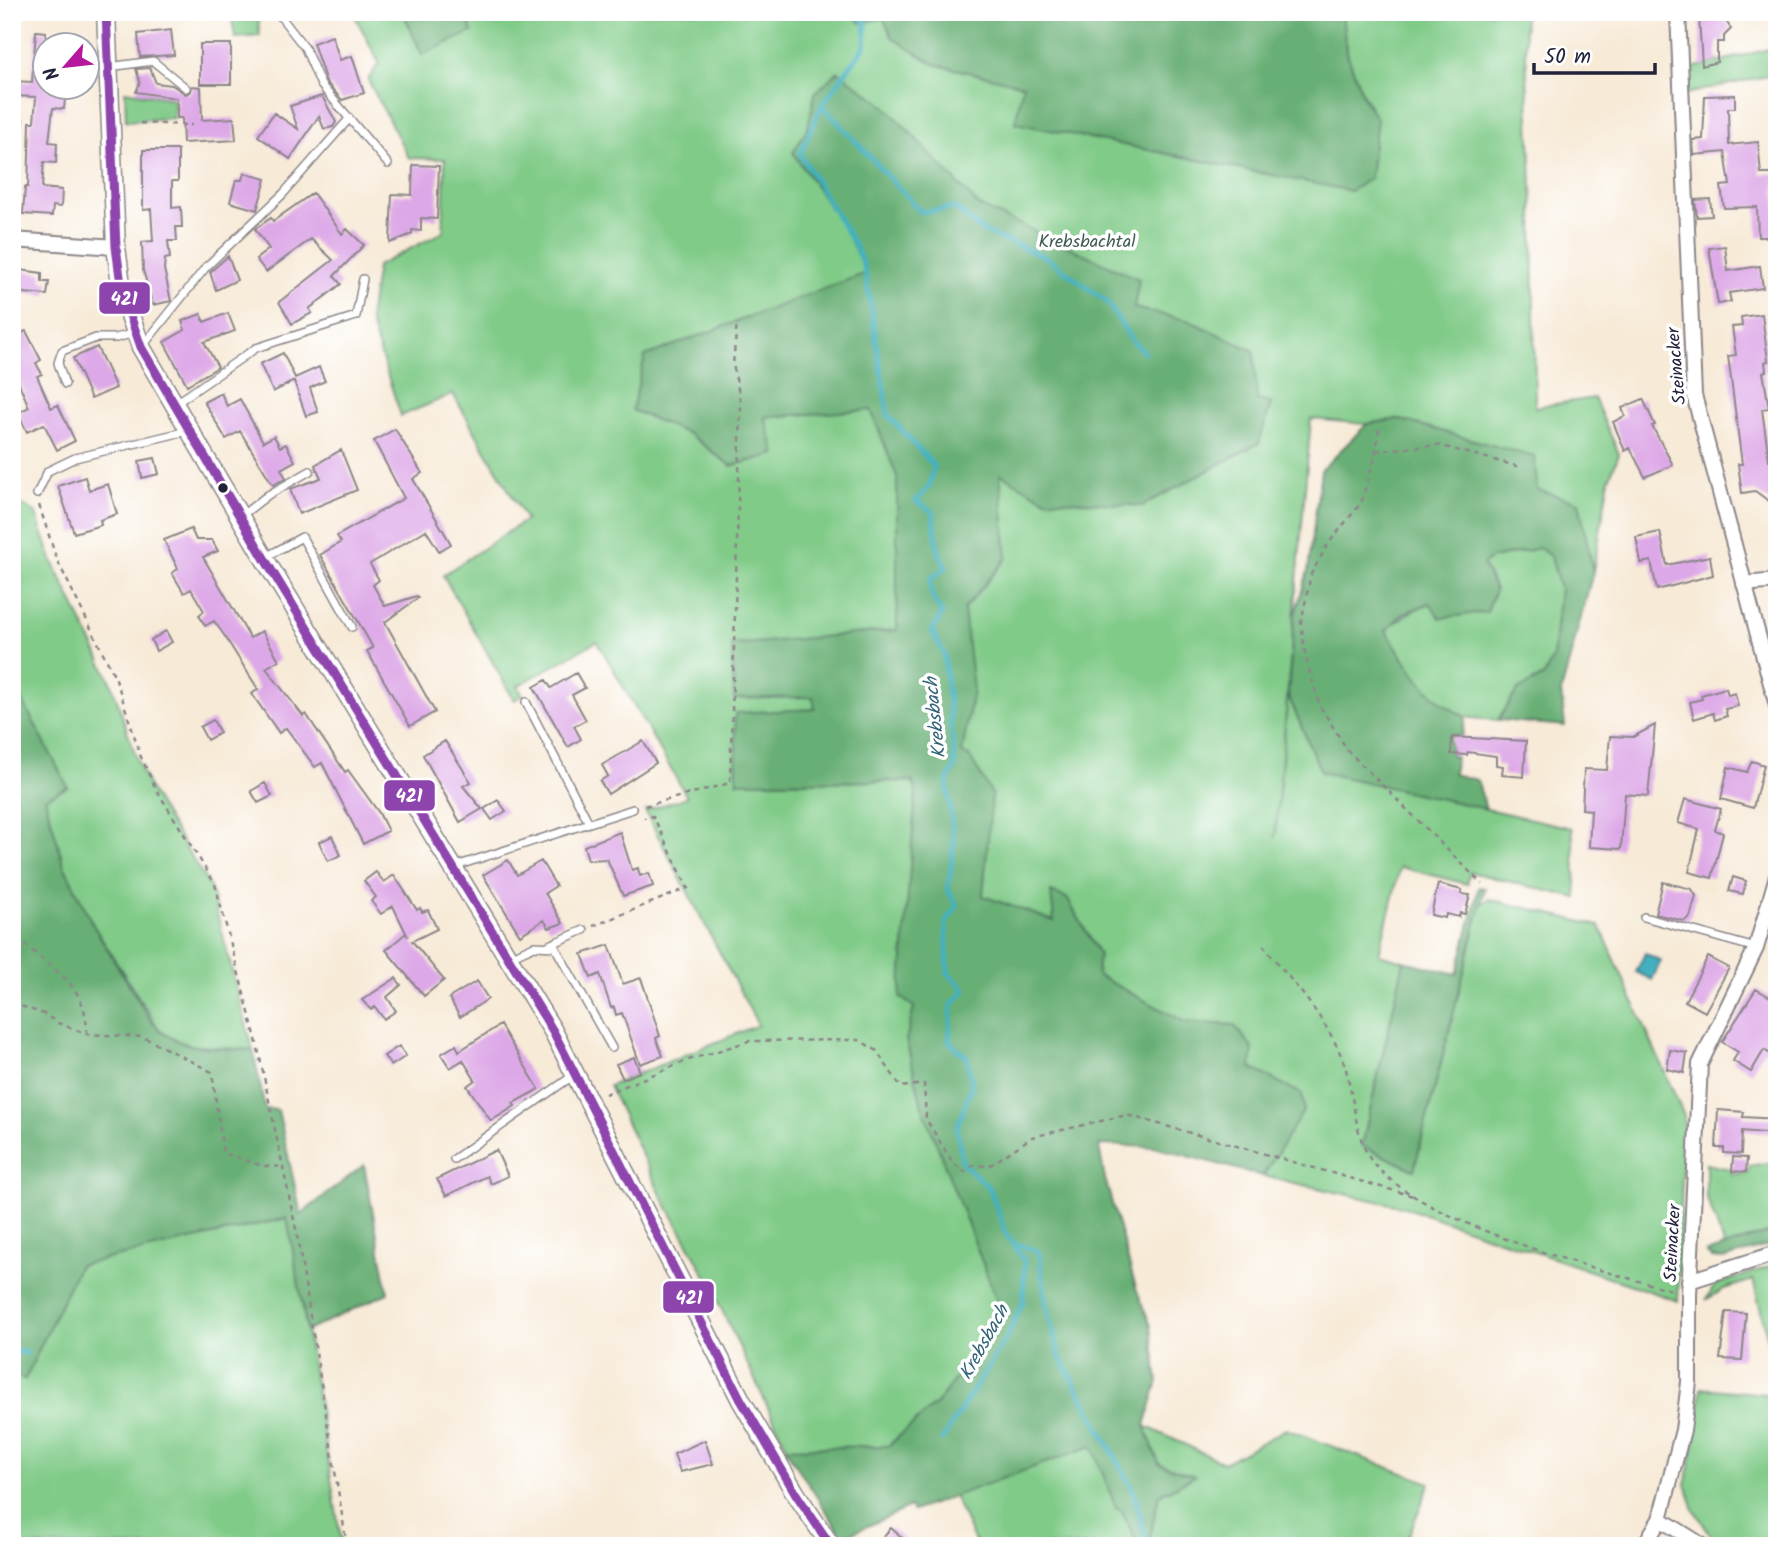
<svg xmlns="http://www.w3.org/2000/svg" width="1789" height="1558" font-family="Kalam,sans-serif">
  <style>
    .green { fill: #80cb88; stroke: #517662; stroke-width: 2; fill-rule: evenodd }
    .forest { fill: #68af74; stroke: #456858; stroke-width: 2 }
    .water { fill: #42b0be; stroke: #32697c; stroke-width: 2 }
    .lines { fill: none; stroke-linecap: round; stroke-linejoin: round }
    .stream { stroke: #42b0be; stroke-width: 5 }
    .building { fill: #dda8e7 }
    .service-casing { stroke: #8c8689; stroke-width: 10 }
    .minor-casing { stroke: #8c8689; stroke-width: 18 }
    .tertiary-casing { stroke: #8c8689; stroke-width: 21 }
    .path { stroke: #8c8689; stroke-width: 2.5; stroke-dasharray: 5 5; stroke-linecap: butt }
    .service { stroke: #fff; stroke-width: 7 }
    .minor { stroke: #fff; stroke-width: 14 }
    .tertiary { stroke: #fff; stroke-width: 18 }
    .bus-1-casing { stroke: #fff; stroke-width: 14 }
    .bus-1 { stroke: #8e44ad; stroke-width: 9 }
    .bus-dot { fill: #22223b; stroke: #fff; stroke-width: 2.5 }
    .labels { text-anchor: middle; stroke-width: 7; stroke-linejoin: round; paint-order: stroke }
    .park-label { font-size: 18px; fill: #435d56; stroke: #fff }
    .street-label { font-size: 18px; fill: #22223b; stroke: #fff }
    .water-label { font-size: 19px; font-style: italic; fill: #306276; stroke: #fff }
    .line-badge { stroke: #fff; stroke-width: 2.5 }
    .badge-label { font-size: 19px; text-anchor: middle; font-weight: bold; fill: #fff }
  </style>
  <rect width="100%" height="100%" fill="#fff"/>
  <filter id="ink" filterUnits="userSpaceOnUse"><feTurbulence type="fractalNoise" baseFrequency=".0143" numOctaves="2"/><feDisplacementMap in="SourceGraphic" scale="14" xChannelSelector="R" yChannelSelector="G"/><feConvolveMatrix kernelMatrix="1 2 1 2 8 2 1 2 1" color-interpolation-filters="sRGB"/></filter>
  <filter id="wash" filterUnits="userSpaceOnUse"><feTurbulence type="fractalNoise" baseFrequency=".00686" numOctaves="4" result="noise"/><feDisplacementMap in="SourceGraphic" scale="28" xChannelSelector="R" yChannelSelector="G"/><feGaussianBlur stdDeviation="1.57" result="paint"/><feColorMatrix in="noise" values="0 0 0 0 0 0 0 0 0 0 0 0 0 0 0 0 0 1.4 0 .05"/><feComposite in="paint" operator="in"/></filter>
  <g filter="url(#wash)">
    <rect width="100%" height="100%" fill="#f7ead7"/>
    <path class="green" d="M231 12H257L260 36 235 38Z
      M353 12H1323L1344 127 1377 119C1357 88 1342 49 1342 12H1524L1533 205 1535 407 1594 398 1619 454 1609 479 1593 572 1579 503 1537 490 1398 419 1367 424 1311 419 1275 838 1288 695 1321 772 1572 828 1577 898 1470 872 1467 884 1400 867 1379 954 1404 961 1362 1146 1414 1170 1481 904 1489 899 1600 926 1684 1116 1678 1301 1404 1207 1263 1176 1288 1135 994 1097 1144 1444 1159 1464 1145 1426 1224 1463 1286 1429 1430 1483 1405 1544 1408 1546H977L954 1496 962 1493 965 1366 936 1404 888 1446 787 1448 706 1276 661 1195 609 1086 758 1025 645 811 687 797 597 641 518 686 523 695 514 700 443 575 526 520 453 394 401 416 369 319 377 266 443 232 445 159 409 158 368 80 379 63ZM870 409 764 417 731 466 689 434 632 410ZM897 612 915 787 912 781 737 782 815 710 814 697 732 646 897 630Z
      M1777 47V74L1685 94 1684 70Z
      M125 91 174 99V118L126 121Z
      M12 499 35 512 52 560 111 682 137 760 151 792 210 887 253 1050 181 1045 162 1034 93 925 64 866 45 798 67 786 21 698 12 701Z
      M1540 548 1551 557 1560 589 1553 657 1544 676 1518 690 1498 720C1488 719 1476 719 1466 717 1428 707 1407 661 1386 631 1417 599 1453 598 1495 590L1483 564 1492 558Z
      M1777 1161V1230L1725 1247 1706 1196V1164L1731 1169 1732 1174 1747 1173 1750 1166Z
      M288 1218 342 1546H12V1375L25 1379 79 1265Z
      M1777 1264V1374L1753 1280 1724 1289 1706 1300 1715 1285Z
      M1701 1388 1777 1395V1546H1719L1694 1510 1686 1484 1695 1442Z"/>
    <path class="forest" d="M403 12H466L472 32 422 55Z
      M847 12H1342L1346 51 1365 101 1377 119 1370 178 1351 191 1015 123 1023 85 934 64 893 38 883 18 861 23Z
      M838 71 885 106 979 206 1139 279 1134 308 1190 321 1254 351 1257 400 1271 403 1259 443 1142 506 1045 499 1000 474 1007 558 964 609 973 690 962 753 969 756 992 794 983 896 1054 921 1051 892 1067 898 1099 954 1097 975 1185 1022 1234 1025 1253 1048 1251 1068 1302 1094 1304 1110 1263 1176 1154 1147 1099 1145 1104 1175 1136 1288 1151 1326 1158 1381 1145 1426 1159 1464 1195 1476 1159 1495 1148 1546H1138L1122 1511 1116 1508 1092 1446 913 1511 910 1507 843 1537 785 1448 888 1446 936 1404 1003 1316 922 1106 906 1040 914 1007 900 997 916 790 912 781 737 782 735 713 815 709 813 697 734 699 732 645 897 630V477L871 410 765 417 776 454 731 466 689 434 632 410 645 356 866 273 843 226 793 153 808 127 815 93Z
      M1398 419 1535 457 1537 490 1579 502 1593 572 1561 692 1565 726 1498 720 1518 690 1544 676 1553 657 1560 588 1551 557 1540 548 1492 558 1483 564 1495 590 1487 612 1440 618 1430 603 1402 614 1386 631C1408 666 1427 699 1466 717L1462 736H1449L1451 755 1456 757 1453 774 1477 780 1486 809 1321 772 1288 695 1294 617 1308 571 1321 470 1367 424Z
      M21 698 68 787 45 798 64 866 93 925 151 1021C178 1053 214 1047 253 1050L265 1109 278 1110 301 1214 364 1165 388 1293 307 1331 287 1218 79 1265 25 1379 12 1375V701Z
      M1479 887 1485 888 1414 1170 1362 1146 1404 961 1457 974Z
      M1777 1230V1243L1723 1259 1711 1258 1706 1253Z"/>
    <path class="water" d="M1645 953 1661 961 1652 980 1636 972Z"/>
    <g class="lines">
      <path class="stream" d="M851 12 866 22 865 46 822 105 800 154 855 246 865 270 888 415 934 466 929 487 916 501 933 512 938 549 946 567 930 580 932 596 942 614 932 631 944 653 955 767 947 781 954 842 948 890 957 906 946 922 948 973 965 990 952 1004 949 1042 967 1057 972 1085 957 1127 962 1162 990 1189 1006 1234 1025 1262 1023 1302 1006 1339 942 1440
        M822 105 921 212 955 208 984 232 1046 257 1107 302 1130 338 1144 352
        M1014 1243 1039 1252 1046 1306 1060 1357 1132 1487 1148 1546
        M12 1350 27 1353"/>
    </g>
    <g id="blocks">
      <path class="building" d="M1723 16 1731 29 1724 36V42H1717V62L1702 66 1699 17Z
        M171 30 174 55 140 57 138 34Z
        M36 31 46 32V88L66 90 64 109 53 108 49 142 57 143 56 163 44 162 42 188 62 190 61 207 53 206 52 216 23 214 25 187H28L30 122H34L36 97 12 96V81L32 82Z
        M332 36 340 60 352 56 364 93 342 100 326 82 313 43Z
        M200 44H231V84H200Z
        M150 68 156 83 172 85 186 94 191 91 192 86 201 87 202 120 234 118 236 140 183 143 182 118H177V98L136 92 140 82 136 69Z
        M1735 95V108H1728L1729 145 1758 142 1761 174H1775L1777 237H1758L1757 207 1724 208 1721 186 1730 185 1725 152 1694 155 1693 140 1703 139 1705 96Z
        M322 96 336 122 333 127 324 129 319 116 290 159 258 136 274 113 298 129 290 106Z
        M143 150H178V181H172V208L181 207 182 227H176L177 241H168L170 258 165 259 164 269 171 301 153 305 143 270 142 242 153 241 151 209 143 210Z
        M413 165 439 166 437 219 421 218V231L412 230V234L390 243 392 194 412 195Z
        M244 173 266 179 257 210 230 202 236 180H242Z
        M313 193 342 234 347 229 364 245 334 276 341 284 309 309 312 313 292 324 279 302 333 260 311 239 266 272 256 259 269 249 255 229 271 218 273 221Z
        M1710 199 1712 216 1697 217 1695 200Z
        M1725 246 1728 271 1760 266 1763 288 1729 293 1731 302 1718 304 1709 248Z
        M228 256 237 280 216 290 210 272Z
        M12 269 42 273V282H49L47 295 12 292Z
        M228 313 235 331 204 342 218 367 187 385 164 342 185 330 182 321 201 314 204 322Z
        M1762 314 1768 361 1765 362 1766 371 1763 372 1769 408 1762 409 1769 460 1777 459V507L1755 491 1742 493 1738 464H1742L1728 356 1736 355 1732 327 1742 326 1741 317Z
        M26 331 41 360 36 363 42 374 37 376 51 408 58 405 75 441 57 450 44 424 27 432 18 413 29 407 12 367V337Z
        M97 347 116 388 91 399 73 358Z
        M283 353 295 378 319 367 325 381 310 388 318 412 306 416 294 381 273 392 260 364Z
        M221 393 227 406 240 399 263 442 274 436 280 447 286 444 295 461 281 469 286 478 273 485 240 431 226 439 204 402Z
        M1643 399 1655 425 1652 426 1673 465 1645 477 1630 448 1625 451 1613 422 1625 416 1622 408Z
        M395 429 422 473 413 479 451 544 439 551 426 530 370 564 379 580 373 585 385 606 417 596 418 598 385 622 435 712 410 726 367 651 373 648 367 637 320 555 341 542 337 536 404 498 374 441Z
        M341 450 357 490 299 514 290 489 321 478 315 465Z
        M155 458 159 474 142 478 139 461Z
        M85 477 89 490 108 484 117 514 100 520 101 525 74 533 58 486Z
        M191 529 196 540H212L218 551 203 557 250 638 262 631 279 660 266 668 303 716 306 714 345 772 348 770 379 813 388 831 363 844 322 763 315 767 286 728 279 733 252 694 258 689 224 635 214 621 205 626 199 615 204 611 191 589 184 593 172 573 178 569 164 540Z
        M1660 532 1667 565 1710 556 1713 575 1657 590 1651 561 1641 563 1636 537Z
        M166 631 172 642 156 651 151 640Z
        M576 673 585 688 572 695 586 720 574 726 581 739 568 747 534 687 546 680 551 688Z
        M1726 688 1728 695 1735 693 1738 706 1725 709 1727 716 1715 720 1713 713 1694 719 1690 702 1702 699 1701 695Z
        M213 720 220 733 207 740 200 727Z
        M1655 725 1648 796 1625 794 1621 849 1589 847 1591 810 1582 809 1584 769 1607 770 1610 736 1633 737Z
        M1452 737 1526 741 1524 777 1502 775 1503 766 1496 765V756L1468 752 1467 755 1451 754Z
        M445 741 471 782 463 786 482 809 460 822 423 755Z
        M643 741 656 763 608 794 600 781 608 776 602 765Z
        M1752 761 1764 765 1753 808 1721 799 1728 767 1747 772Z
        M265 783 272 796 258 803 251 791Z
        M1685 799 1721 809 1715 830 1723 833 1712 878 1689 872 1699 829 1678 823Z
        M498 800 506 811 492 820 484 809Z
        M620 832 632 870 638 868 640 876 649 873 653 886 623 896 607 859 588 860 584 846Z
        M332 836 341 855 328 861 319 842Z
        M508 860 517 875 541 861 556 886 545 893 563 923 549 928 544 920 520 935 483 875Z
        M376 872 384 882 394 875 417 910 420 908 422 912 428 910 437 929 412 941 444 980 424 996 386 950 406 933 408 937 393 906 381 914 371 901 376 897 364 881Z
        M1733 877 1746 881 1743 894 1729 891Z
        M1663 882 1692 889 1696 896 1690 917 1684 921 1655 914Z
        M1438 884 1462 890 1461 894 1470 895 1465 914 1460 913 1459 917 1446 914 1445 918 1431 915Z
        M609 945 623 984 641 978 660 1036 656 1038 663 1056 640 1064 622 1013 616 1015 614 1007 611 1008 600 974 591 978 582 954Z
        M1708 957 1729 968 1705 1012 1685 1001Z
        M396 978 401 985 387 997 396 1011 384 1019 375 1007 371 1010 362 1000Z
        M477 981 488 999 460 1017 449 998Z
        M1756 989 1777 1001V1058L1764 1050 1751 1072 1733 1061 1738 1052 1722 1042Z
        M500 1025 539 1089 513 1103 515 1106 491 1121 467 1086 475 1080 463 1060 450 1068 441 1054 456 1045 459 1051Z
        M399 1046 406 1056 391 1066 384 1056Z
        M1670 1050 1687 1053 1684 1073 1667 1069Z
        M634 1057 640 1072 623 1079 616 1064Z
        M1718 1110 1744 1112 1743 1117 1777 1119V1134L1742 1131 1741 1154 1724 1153V1148H1716Z
        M496 1150 508 1176 491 1184 487 1176 446 1196 437 1179Z
        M1733 1157 1747 1158 1746 1172 1732 1171Z
        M1726 1312 1746 1313 1742 1360 1720 1359Z
        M705 1440 713 1464 680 1472 674 1454Z
        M891 1528 897 1533 911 1546H888L881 1539Z"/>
    </g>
  </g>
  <g filter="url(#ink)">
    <use href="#blocks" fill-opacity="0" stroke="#8c8689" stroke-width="2"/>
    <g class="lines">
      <defs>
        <path id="service" d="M277 12 305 48 321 85 388 164
          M109 67 153 61 186 88
          M142 347 206 267 283 194 348 120
          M65 384 58 363 62 351 96 338H116L135 333
          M175 404 256 348 356 316 363 279
          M37 494 48 471 75 458 187 431
          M241 516 268 495 310 471
          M264 558 302 537 352 627
          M526 702 589 823
          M453 867 633 809
          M1644 917 1756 948
          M549 945 584 930
          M510 957 534 946 555 947 612 1048
          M454 1159 574 1075"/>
        <path id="minor" d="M1678 12 1694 395 1777 706
          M12 147 15 120
          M12 240 116 247
          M1744 584 1777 581
          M1689 1281 1777 1253
          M1660 1519 1703 1546
          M1644 1546 1660 1519 1683 1430 1689 1382V1295L1700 1064 1756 948 1777 876"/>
        <path id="tertiary" d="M106 12 116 247 122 292 141 347 264 558 553 1031 741 1400 796 1494 831 1546"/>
      </defs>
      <use href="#service" class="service-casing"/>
      <use href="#minor" class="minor-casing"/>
      <use href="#tertiary" class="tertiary-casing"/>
      <path class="path" d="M140 123 192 125
        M1379 429 1375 457 1361 503 1328 544 1311 574 1301 623 1306 659 1320 706 1348 751 1482 884
        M1376 451 1438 445 1520 467
        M39 505 57 560 116 679 141 757 156 789 215 884 256 1039 297 1234 347 1546
        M645 806 730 783 741 404 733 364 737 323
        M593 926 688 888 653 816 644 818
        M12 928C40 970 87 973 87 1034
        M1263 945C1291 981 1328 1019 1344 1063 1354 1092 1354 1136 1371 1160 1418 1223 1599 1270 1675 1291
        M12 1003 44 1014 58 1023 87 1034 143 1037 212 1072 223 1153 263 1166 282 1167
        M605 1094 689 1060 749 1041 859 1040 876 1050 901 1087 924 1084 926 1119 953 1163 965 1172 974 1165 989 1166 1032 1137 1127 1115 1413 1196"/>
      <use href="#service" class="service"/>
      <use href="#minor" class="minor"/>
      <use href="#tertiary" class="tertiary"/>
      <defs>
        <path id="bus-1" d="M106 12 116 247 122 292 141 347 264 558 553 1031 741 1400 796 1494 831 1546"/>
      </defs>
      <use href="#bus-1" class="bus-1-casing"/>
      <use href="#bus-1" class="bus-1"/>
    </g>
  </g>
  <circle class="bus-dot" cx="223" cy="488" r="6"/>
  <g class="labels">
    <g class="park-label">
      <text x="1087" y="247">Krebsbachtal</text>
    </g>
    <g class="street-label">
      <text transform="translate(1676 366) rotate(-95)" y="6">Steinacker</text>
      <text transform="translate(1672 1243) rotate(-87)" y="6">Steinacker</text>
    </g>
    <g class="water-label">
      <text transform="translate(934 718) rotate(-96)" y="7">Krebsbach</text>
      <text transform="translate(983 1342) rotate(-61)" y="7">Krebsbach</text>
    </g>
  </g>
  <g class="line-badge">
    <rect x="98" y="281" width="53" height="34" rx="7" fill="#8e44ad"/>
    <rect x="383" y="779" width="53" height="33" rx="7" fill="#8e44ad"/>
    <rect x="662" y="1280" width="53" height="34" rx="7" fill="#8e44ad"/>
  </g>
  <g class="badge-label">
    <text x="124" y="305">421</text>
    <text x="409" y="802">421</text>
    <text x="689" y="1304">421</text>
  </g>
  <rect width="1789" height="1558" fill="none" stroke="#fff" stroke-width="42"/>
  <g transform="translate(66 66) rotate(242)"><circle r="33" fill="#ffffff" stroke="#a7a7b1" stroke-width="2"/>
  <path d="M0-5L12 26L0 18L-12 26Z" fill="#b5179e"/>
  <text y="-10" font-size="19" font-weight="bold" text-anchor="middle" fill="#22223b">N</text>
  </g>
  <path d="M1534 63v10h121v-10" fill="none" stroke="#22223b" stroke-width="3.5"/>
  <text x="1544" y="63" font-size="21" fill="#22223b" stroke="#ffffff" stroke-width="5" paint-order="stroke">50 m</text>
</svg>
